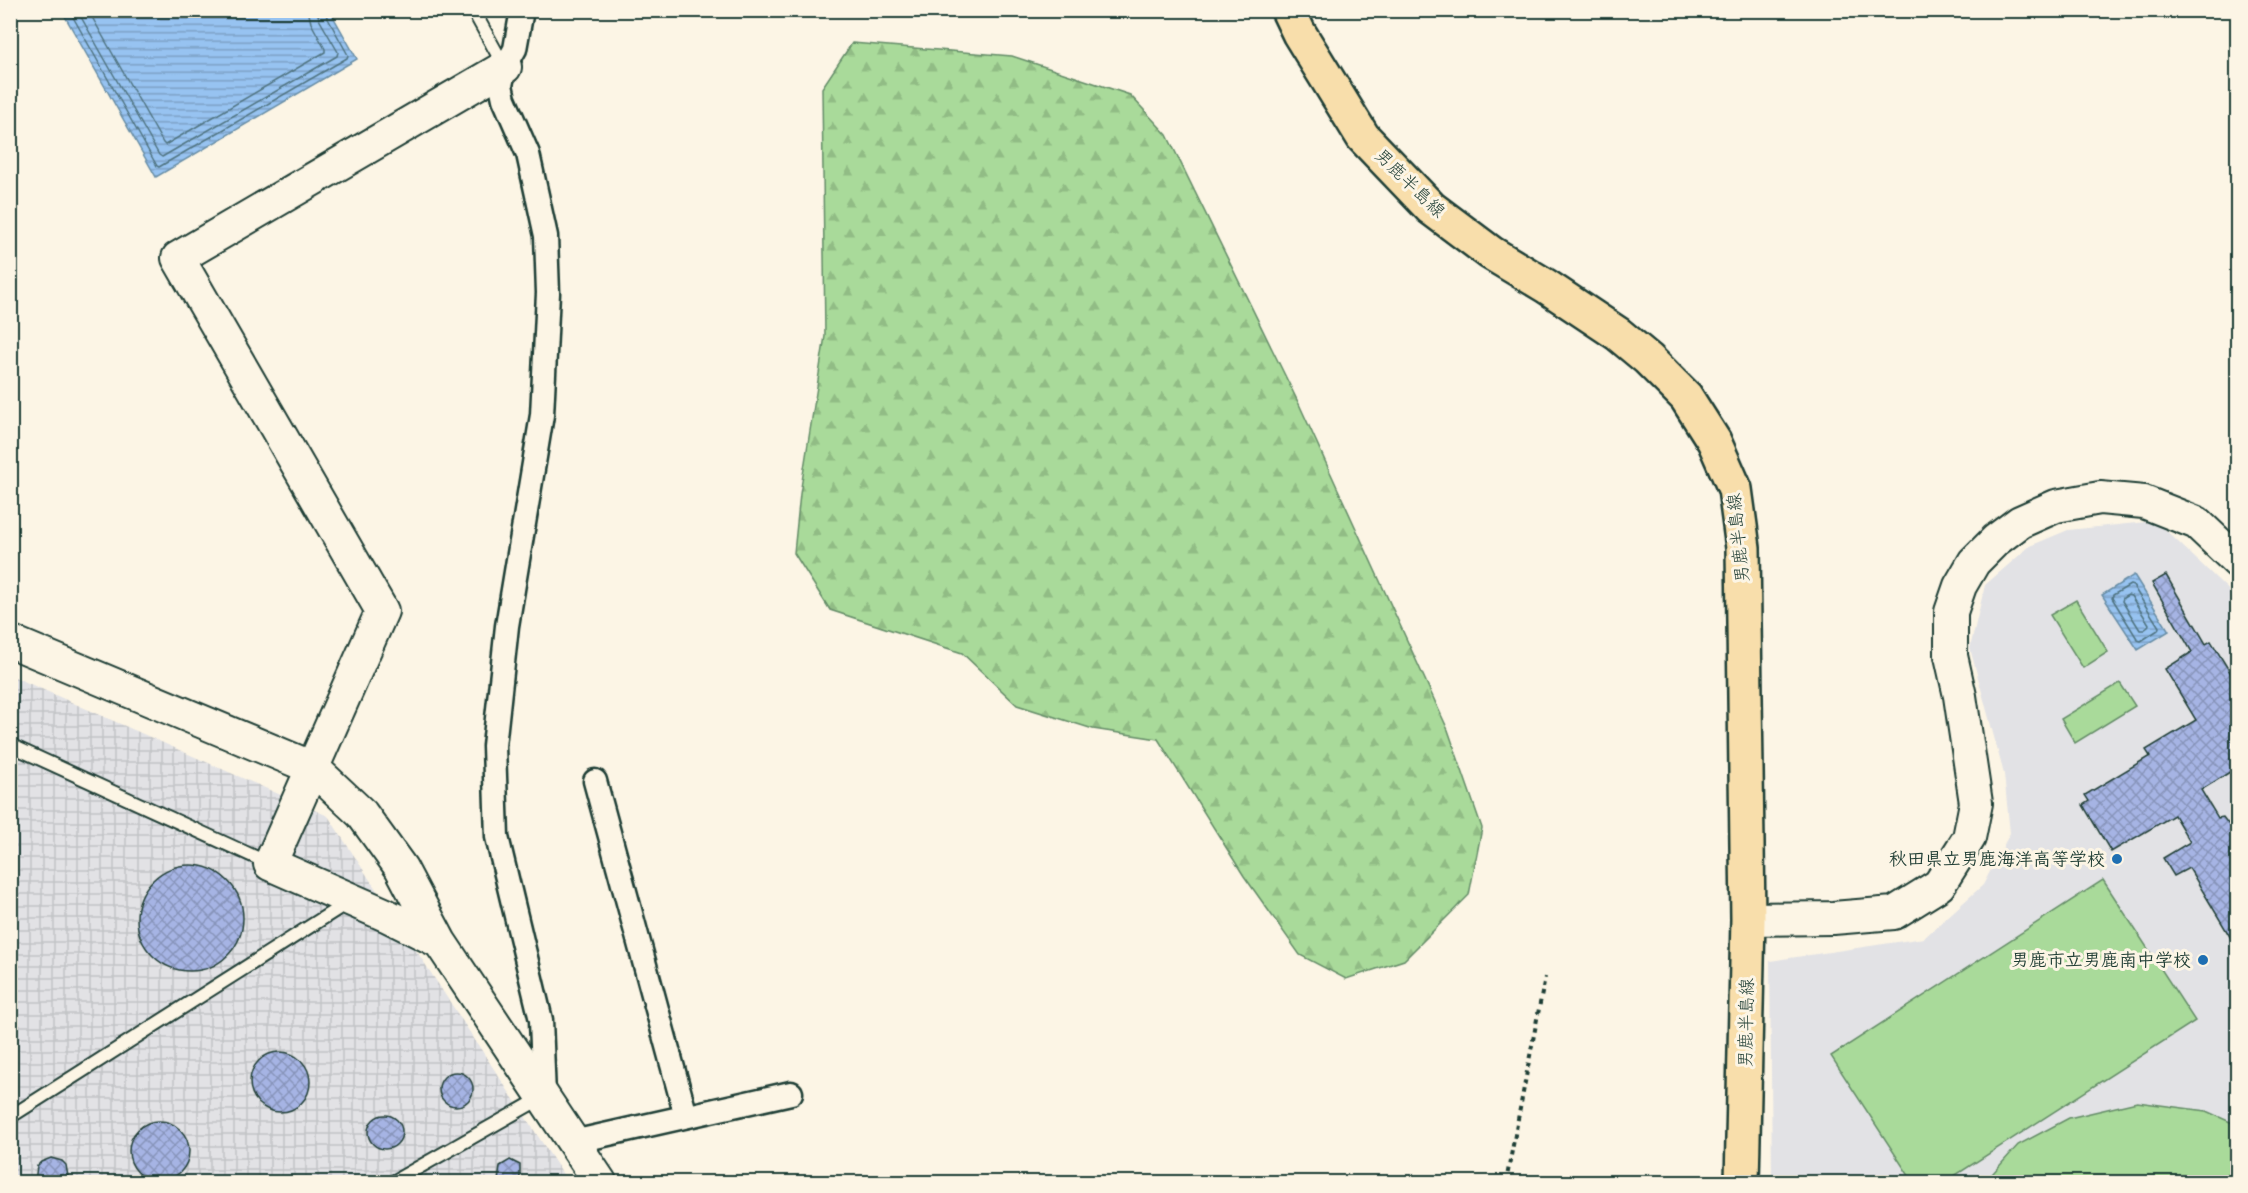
<svg xmlns="http://www.w3.org/2000/svg" width="2248" height="1193" font-family="Sriracha,'Klee One',sans-serif">
  <style>
    .built { fill: #e2e2e5 }
    .industrial { fill: url(#industrial-grid) }
    .green { fill: #a9da9a; stroke: #648c67; stroke-width: 1.5 }
    .forest { fill: url(#forest-firs); stroke: #648c67; stroke-width: 1.5 }
    .water { fill: url(#water-rules); stroke: #678da5; stroke-width: 1.5 }
    .lines { fill: none; stroke-linecap: round; stroke-linejoin: round }
    .shore { stroke: #4f7380; stroke-width: 1.5 }
    .building { fill: url(#building-cross-hatch); stroke: #1f3d34; stroke-width: 1.5 }
    .lane-casing { stroke: #1f3d34; stroke-width: 16 }
    .street-casing { stroke: #1f3d34; stroke-width: 27 }
    .secondary-casing { stroke: #1f3d34; stroke-width: 36 }
    .primary-casing { stroke: #1f3d34; stroke-width: 38 }
    .path { stroke: #1f3d34; stroke-width: 4; stroke-dasharray: 4.5 4.5; stroke-linecap: butt }
    .lane { stroke: #fcf5e5; stroke-width: 12 }
    .street { stroke: #fcf5e5; stroke-width: 22 }
    .secondary { stroke: #fcf5e5; stroke-width: 32 }
    .primary { stroke: #f8deab; stroke-width: 33 }
    .poi-dot { fill: #1f6fb2; stroke: #fcf5e5; stroke-width: 2 }
    .labels { text-anchor: middle; stroke-width: 6; stroke-linejoin: round; paint-order: stroke }
    .street-label { font-size: 18px; fill: #1f3d34; stroke: #fcf5e5 }
    .poi-label { font-size: 18px; font-weight: bold; fill: #1f3d34; stroke: #fcf5e5; text-anchor: end }
  </style>
  <defs>
    <pattern id="industrial-grid" width="8" height="8" patternUnits="userSpaceOnUse" patternTransform="scale(1.5)"><rect width="8" height="8" fill="#e2e2e5"/><path d="M0 4h8M4 0v8" fill="none" stroke="#c1c3c5"/></pattern>
    <pattern id="forest-firs" width="22" height="20" patternUnits="userSpaceOnUse" patternTransform="scale(1.5)"><rect width="22" height="20" fill="#a9da9a"/><path d="M5 1l3.5 6h-7zM16 11l3.5 6h-7z" fill="#91bc85"/></pattern>
    <pattern id="water-rules" width="6" height="5" patternUnits="userSpaceOnUse" patternTransform="scale(1.5)"><rect width="6" height="5" fill="#97c3f1"/><path d="M0 2.5h6" fill="none" stroke="#7ba0c4"/></pattern>
    <pattern id="building-cross-hatch" width="8" height="8" patternUnits="userSpaceOnUse" patternTransform="scale(1.5)"><rect width="8" height="8" fill="#a6b4e4"/><path d="M0 0l8 8M0 8l8-8" fill="none" stroke="#8794ba"/></pattern>
  </defs>
  <rect width="100%" height="100%" fill="#fcf5e5"/>
  <filter id="ink" filterUnits="userSpaceOnUse"><feTurbulence type="fractalNoise" baseFrequency=".0167" numOctaves="2"/><feDisplacementMap in="SourceGraphic" scale="12" xChannelSelector="R" yChannelSelector="G"/><feConvolveMatrix kernelMatrix="1 2 1 2 8 2 1 2 1" color-interpolation-filters="sRGB"/></filter>
  <g filter="url(#ink)">
    <path class="built" d="M2156 521 2237 598V1182H1772L1770 961 1924 938 1983 885 2010 833 2004 774 1970 648 1985 585 2030 546 2068 530Z"/>
    <path class="industrial" d="M10 675 328 816 568 1182H11Z"/>
    <path class="green" d="M2076 600 2108 652 2083 668 2050 615Z
      M2120 683 2135 706 2075 743 2061 719Z
      M2103 880 2195 1021 1945 1182H1913L1831 1056Z
      M2137 1102 2206 1111 2237 1125V1182H1985L2018 1145 2069 1118Z"/>
    <path class="forest" d="M852 43 1012 56 1130 95 1167 135 1299 404 1448 730 1482 828 1469 895 1404 960 1346 979 1300 955 1244 876 1158 739 1093 729 1017 705 962 653 830 610 794 553 800 494 825 336 822 88Z"/>
    <path class="water" d="M62 11H330L357 59 156 177Z
      M2134 575 2169 631 2138 650 2102 595Z"/>
    <g class="lines">
      <path class="shore" d="M69 10 157 166 159 167 347 58 348 55 326 15 325 10
        M77 10 159 155 162 157 337 56 338 52 319 19 317 10
        M88 10 163 143 165 145 325 52V49L311 23 308 10
        M2130 585 2133 586 2159 627 2158 630 2141 641 2138 640 2112 598 2113 595Z
        M2128 595 2131 596 2149 624 2148 627 2144 630H2140L2122 601 2123 598Z"/>
    </g>
    <path class="building" d="M2166 575 2206 644 2211 641 2238 685V767L2201 790 2218 818 2223 817 2232 829 2238 828V950L2189 868 2174 876 2163 858 2190 842 2174 815 2111 852 2083 805 2089 801 2085 795 2150 756 2146 750 2196 720 2165 669 2192 652 2152 583Z
      M137 918a53 53 0 1 1 106 0a53 53 0 1 1-106 0Z
      M250 1082a30 30 0 1 1 60 0a30 30 0 1 1-60 0Z
      M439 1089a17 17 0 1 1 34 0a17 17 0 1 1-34 0Z
      M368 1132a17 17 0 1 1 34 0a17 17 0 1 1-34 0Z
      M129 1151a30 30 0 1 1 60 0a30 30 0 1 1-60 0Z
      M51 1158 62 1161 66 1165 69 1182H35L37 1166 41 1162Z
      M510 1160 520 1165V1177L514 1182H498L500 1166Z"/>
    <g class="lines">
      <defs>
        <path id="lane" d="M473 10 504 66
          M10 745 268 863
          M10 1117 350 901
          M393 1182 543 1097"/>
        <path id="street" d="M522 10 515 49 505 67 501 85 504 99 528 154 546 236 548 293 542 415 507 626 494 746 497 837 541 1020 544 1096
          M595 781 686 1116
          M573 1142 791 1093"/>
        <path id="secondary" d="M505 67 178 258 382 611 270 864 386 915 440 942 600 1182
          M10 641 313 768 362 814 401 868 440 942
          M1748 919 1833 918 1894 913 1939 885 1969 838 1976 803 1960 696 1951 656V612L1960 586 1974 562 1996 540 2020 522 2056 506 2100 498 2144 502 2197 523 2238 562"/>
        <path id="primary" d="M1288 10 1299 33 1363 137 1431 208 1491 253 1546 286 1618 334 1648 359 1686 397 1714 441 1735 489 1743 548 1748 919 1742 1182"/>
      </defs>
      <use href="#lane" class="lane-casing"/>
      <use href="#street" class="street-casing"/>
      <use href="#secondary" class="secondary-casing"/>
      <use href="#primary" class="primary-casing"/>
      <path class="path" d="M1506 1182 1545 977"/>
      <use href="#lane" class="lane"/>
      <use href="#street" class="street"/>
      <use href="#secondary" class="secondary"/>
      <use href="#primary" class="primary"/>
    </g>
  </g>
  <g class="poi-dot">
    <circle cx="2117" cy="859" r="6"/>
    <circle cx="2203" cy="960" r="6"/>
  </g>
  <g class="labels">
    <g class="street-label">
      <text transform="translate(1410 183) rotate(44)" y="6">男鹿半島線</text>
      <text transform="translate(1738 538) rotate(-96)" y="6">男鹿半島線</text>
      <text transform="translate(1746 1023) rotate(-89)" y="6">男鹿半島線</text>
    </g>
    <g class="poi-label">
      <text x="2105" y="865">秋田県立男鹿海洋高等学校</text>
      <text x="2191" y="966">男鹿市立男鹿南中学校</text>
    </g>
  </g>
  <rect width="2248" height="1193" fill="none" stroke="#fcf5e5" stroke-width="36"/>
  <rect x="18" y="18" width="2212" height="1157" fill="none" stroke="#1f3d34" stroke-width="2" filter="url(#ink)"/>
</svg>
